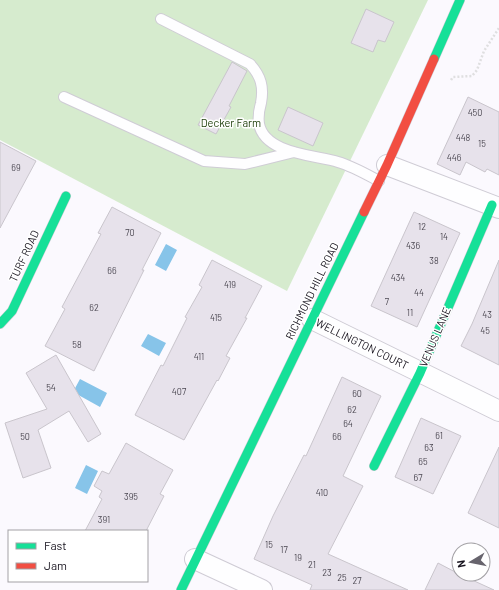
<svg xmlns="http://www.w3.org/2000/svg" width="499" height="590" font-family="Barlow,sans-serif">
  <style>
    .green { fill: #d6ebce }
    .water { fill: #87c4e9 }
    .building { fill: #e7e2eb; stroke: #c9c5cc }
    .lines { fill: none; stroke-linecap: round; stroke-linejoin: round }
    .lane-casing { stroke: #cfccd5; stroke-width: 12 }
    .street-casing { stroke: #cfccd5; stroke-width: 22 }
    .fast-casing { stroke: #cfccd5; stroke-width: 10 }
    .jam-casing { stroke: #cfccd5; stroke-width: 10 }
    .path { stroke: #dfdfe0; stroke-width: 2.5; stroke-dasharray: 2 2; stroke-linecap: butt }
    .lane { stroke: #fefeff; stroke-width: 10 }
    .street { stroke: #fefeff; stroke-width: 20 }
    .fast { stroke: #16e098; stroke-width: 9 }
    .jam { stroke: #f24e42; stroke-width: 9 }
    .labels { text-anchor: middle; stroke-width: 3; stroke-linejoin: round; paint-order: stroke }
    .number-label { font-size: 9px; fill: #4c4852 }
    .park-label { font-size: 11px; fill: #20400d; stroke: #fff }
    .street-label { font-size: 11px; fill: #18141f; stroke: #fff }
  </style>
  <rect width="100%" height="100%" fill="#fbf9fe"/>
  <path class="green" d="M0 0H428L287 291 0 140Z"/>
  <path class="water" d="M166 244 177 250 166 271 155 265Z
    M148 334 166 343 159 356 141 346Z
    M80 379 107 393 100 407 73 392Z
    M86 465 98 471 87 494 75 488Z"/>
  <path class="building" d="M366 9 394 22 385 42 378 40 373 52 351 43Z
    M232 62 247 71 229 106 231 107 216 134 198 125Z
    M468 97 499 112V175L487 169 485 172 466 162 460 175 437 164Z
    M288 107 323 123 313 146 278 130Z
    M0 142 36 161 0 228Z
    M112 207 161 233 142 270H144L94 371 45 346 65 309 62 307 101 234 98 233Z
    M414 212 460 233 417 327 371 306Z
    M212 260 262 286 245 318H247L226 356 230 358 218 381 217 380 184 440 135 415 161 365 163 366 187 318 185 317 202 287 199 285Z
    M499 260V365L461 346 472 324Z
    M56 355 101 434 88 442 69 411 38 430 51 468 23 478 5 423 47 409 26 373Z
    M342 377 381 396 343 476 363 486 328 554 408 590H310L312 585 254 559 273 516 304 455 306 456Z
    M421 418 461 436 433 494 395 477Z
    M126 443 173 470 160 494 164 496 146 531H85L102 499 99 497 102 491 94 486 102 471 109 474Z
    M499 447V528L468 513Z
    M438 563 459 574 494 590H425Z"/>
  <g class="lines">
    <defs>
      <path id="lane" d="M161 19 250 64C261 76 264 87 261 103 259 110 258 117 259 124 265 154 315 155 338 162 352 166 366 174 379 181
        M64 97 204 161 245 164 294 152"/>
      <path id="street" d="M387 165 499 208
        M312 319 499 411
        M195 559 262 590"/>
      <path id="fast" d="M434 59 460 0
        M0 324 12 311 66 196
        M374 466 420 373 492 205
        M181 590 364 212"/>
      <path id="jam" d="M364 212 387 165 434 59"/>
    </defs>
    <use href="#lane" class="lane-casing"/>
    <use href="#street" class="street-casing"/>
    <use href="#fast" class="fast-casing"/>
    <use href="#jam" class="jam-casing"/>
    <path class="path" d="M451 80 453 77 472 76 477 70 484 51 499 28"/>
    <use href="#lane" class="lane"/>
    <use href="#street" class="street"/>
    <use href="#fast" class="fast"/>
    <use href="#jam" class="jam"/>
  </g>
  <g class="labels">
    <g class="number-label">
      <text x="475" y="116">450</text>
      <text x="463" y="141">448</text>
      <text x="482" y="147">15</text>
      <text x="454" y="161">446</text>
      <text x="16" y="171">69</text>
      <text x="422" y="230">12</text>
      <text x="130" y="236">70</text>
      <text x="444" y="240">14</text>
      <text x="413" y="249">436</text>
      <text x="434" y="264">38</text>
      <text x="112" y="274">66</text>
      <text x="398" y="281">434</text>
      <text x="230" y="288">419</text>
      <text x="419" y="296">44</text>
      <text x="387" y="305">7</text>
      <text x="94" y="311">62</text>
      <text x="410" y="316">11</text>
      <text x="487" y="318">43</text>
      <text x="216" y="321">415</text>
      <text x="485" y="334">45</text>
      <text x="77" y="348">58</text>
      <text x="199" y="360">411</text>
      <text x="51" y="391">54</text>
      <text x="179" y="395">407</text>
      <text x="357" y="397">60</text>
      <text x="352" y="413">62</text>
      <text x="348" y="427">64</text>
      <text x="439" y="439">61</text>
      <text x="25" y="440">50</text>
      <text x="337" y="440">66</text>
      <text x="429" y="451">63</text>
      <text x="423" y="465">65</text>
      <text x="418" y="481">67</text>
      <text x="322" y="496">410</text>
      <text x="131" y="500">395</text>
      <text x="104" y="523">391</text>
      <text x="269" y="548">15</text>
      <text x="284" y="553">17</text>
      <text x="298" y="561">19</text>
      <text x="312" y="568">21</text>
      <text x="327" y="576">23</text>
      <text x="342" y="581">25</text>
      <text x="357" y="584">27</text>
    </g>
    <g class="park-label">
      <text x="231" y="127">Decker Farm</text>
    </g>
    <g class="street-label">
      <text transform="translate(24 256) rotate(-65)" y="4">TURF ROAD</text>
      <text transform="translate(312 291) rotate(-64)" y="4">RICHMOND HILL ROAD</text>
      <text transform="translate(435 337) rotate(-67)" y="4">VENUS LANE</text>
      <text transform="translate(362 344) rotate(26)" y="4">WELLINGTON COURT</text>
    </g>
  </g>
  <rect x="8" y="530" width="140" height="52" fill="#ffffff" stroke="#a3a1a5"/>
  <rect x="16" y="543" width="20" height="6" fill="#16e098" stroke="#a3a1a5"/>
  <text x="44" y="550" font-size="12" fill="#18141f">Fast</text>
  <rect x="16" y="563" width="20" height="6" fill="#f24e42" stroke="#a3a1a5"/>
  <text x="44" y="570" font-size="12" fill="#18141f">Jam</text>
  <g transform="translate(471 562) rotate(260)"><circle r="19" fill="#ffffff" stroke="#a3a1a5"/>
  <path d="M0-3L7 15L0 10L-7 15Z" fill="#67646d"/>
  <text y="-6" font-size="11" font-weight="bold" text-anchor="middle" fill="#18141f">N</text>
  </g>
</svg>
